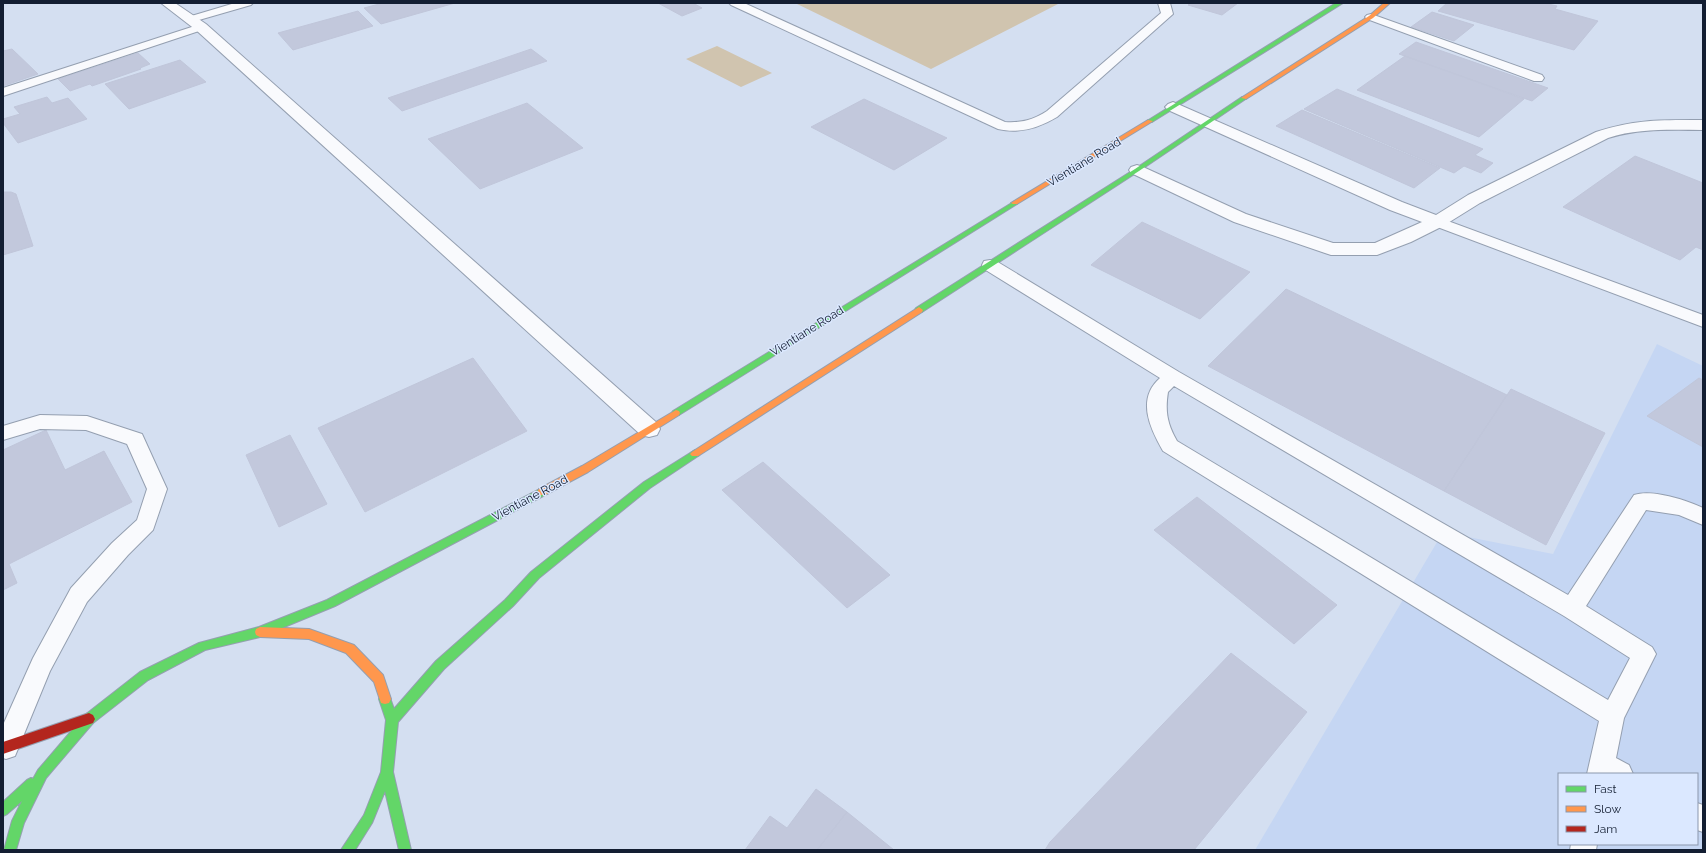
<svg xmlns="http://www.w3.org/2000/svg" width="1706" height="853" font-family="Raleway,sans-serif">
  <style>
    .built { fill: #c5d6f3; fill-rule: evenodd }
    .green { fill: #d0c4af }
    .building { fill: #c2c8dc; stroke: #c0c6da }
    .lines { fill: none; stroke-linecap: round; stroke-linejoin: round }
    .lane-casing { stroke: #949fb0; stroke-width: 2 }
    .street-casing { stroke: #949fb0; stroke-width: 2 }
    .fast-casing { stroke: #949fb0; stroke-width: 2 }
    .slow-casing { stroke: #949fb0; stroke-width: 2 }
    .jam-casing { stroke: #949fb0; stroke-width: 2 }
    .lane { fill: #f9fafd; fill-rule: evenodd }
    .street { fill: #f9fafd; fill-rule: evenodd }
    .fast { fill: #63d668; fill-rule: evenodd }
    .slow { fill: #ff974d; fill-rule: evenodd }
    .jam { fill: #b3261e; fill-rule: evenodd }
    .labels { text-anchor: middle; stroke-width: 3; stroke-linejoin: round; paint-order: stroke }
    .street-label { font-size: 12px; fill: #131e32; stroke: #dbe8ff }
  </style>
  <rect width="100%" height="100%" fill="#d4dff1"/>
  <path class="built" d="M1657 344 1703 366V850H1255L1443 532 1553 554ZM1559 774H1697V844H1559Z"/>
  <path class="green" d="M795 3H1060L931 69Z
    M717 46 772 73 741 87 686 59Z"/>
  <path class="building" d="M383 3H455L381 24 364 8Z
    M658 3H693L702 8 682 16Z
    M1191 3H1238L1222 15 1188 5Z
    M1447 3H1544L1557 6 1555 9 1598 21 1574 50 1438 11Z
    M358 11 373 26 293 50 278 33Z
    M1432 12 1474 25 1454 41 1411 27Z
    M1416 42 1548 88 1532 101 1399 54Z
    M12 49 38 74 3 86V51Z
    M531 49 547 61 402 111 388 98Z
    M138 53 150 64 140 68 141 69 92 86 90 84 70 91 58 79Z
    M1405 56 1524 99 1479 137 1357 90Z
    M180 60 206 82 129 109 105 84Z
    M1337 89 1483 149 1475 155 1493 163 1481 173 1464 166 1454 173 1304 109Z
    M47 97 52 103 68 98 87 119 18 143 3 123V119L20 114 14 107Z
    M864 99 947 138 894 170 811 127Z
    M527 103 583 148 480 189 428 139Z
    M1302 110 1440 168 1414 188 1276 126Z
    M1635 156 1703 183V250L1696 247 1680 260 1563 207Z
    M3 192H11L16 194 33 246 3 255Z
    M1142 222 1250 272 1200 319 1091 265Z
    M1286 289 1507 395 1444 491 1208 366Z
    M473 358 527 431 365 512 318 428Z
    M1699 378 1703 380V447L1647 416Z
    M1511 389 1605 433 1546 545 1444 491Z
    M46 430 65 470 104 451 132 502 9 564 17 583 3 590V450Z
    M290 435 327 504 279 527 246 455Z
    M763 462 890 575 847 608 722 490Z
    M1197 497 1337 605 1294 644 1154 530Z
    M1231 653 1307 712 1194 850H1045L1050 842Z
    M816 789 847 812 817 850H745L770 816 787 828Z
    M847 812 894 850H817Z"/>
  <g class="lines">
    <defs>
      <path id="lane" d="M235 3H253L251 5 192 22 188 21 186 19 188 17Z
        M729 3H744L1005 122C1022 123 1033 120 1047 111L1161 13 1158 3H1170L1173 14 1057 117C1039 128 1019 134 998 129L731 5Z
        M1371 14 1542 75 1544 78 1542 81H1534L1367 19 1365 17 1367 15Z
        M201 24 205 25 207 27 205 29 3 96V88Z
        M1437 217 1703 315V327L1432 225 1429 222 1432 219Z
        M990 260 996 261 1179 372 1568 595 1634 495C1652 489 1686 500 1703 508V525L1679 515 1646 510 1586 606 1652 647 1656 654 1624 718 1616 758 1629 765 1633 774H1587L1599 721 1163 451C1150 428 1136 399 1160 378L984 269 982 265 984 261ZM1174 386 1564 616 1630 658 1608 700 1177 441C1167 424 1165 411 1168 392Z
        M40 415 87 416 142 434 167 489 153 530 128 555 87 602 50 671 15 756 6 759 3 758V725L33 658 71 588 112 543 137 520 147 489 127 444 86 430 40 429 3 440V426Z
        M1697 803 1703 805V832L1697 830Z
        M1571 844H1597L1596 850H1570Z"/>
      <path id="street" d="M161 3H175L206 24 657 423 660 429 657 435 649 437 641 435 196 30Z
        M1173 102 1402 202 1436 215 1468 195 1596 132C1635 119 1663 120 1703 120V130C1670 130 1639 128 1608 138L1480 203 1443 226 1411 242 1377 255H1331L1325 253 1234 222 1131 173 1129 170 1131 167 1137 165 1143 167 1246 214 1333 243H1375L1422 222 1390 210 1168 110 1165 107 1168 104Z"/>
      <path id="fast" d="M1336 3H1343L1152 122 1147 121Z
        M1242 97 1247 98 1139 171 922 312H916L915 310 916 308 1135 169Z
        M1015 201 1017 202V204L679 415H673L672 413 673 411Z
        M695 450 698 452 700 454 698 456 650 488 539 578 513 606 444 669 398 722 393 772 411 850H399L385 791 372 823 355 850H341L364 815 381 772 386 720 379 699 381 695 385 694 389 695 394 709 436 661 505 600 531 572 644 482Z
        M542 488 545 489 547 492 545 495 335 606 260 637 205 650 148 680 93 723 46 778 24 823 16 850H4L12 821 22 801 7 814 3 816V802L27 780 31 778 33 779 38 770 85 715 140 672 199 643 259 627 327 600Z"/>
      <path id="slow" d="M1384 3H1390L1373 18 1246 99 1241 98 1369 16Z
        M1148 120 1153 121 1017 204H1013L1011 203Z
        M919 307 923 310 922 312 698 456H692L690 454 692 452Z
        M676 410 679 411 680 413 679 415 588 472 545 495H539L537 492 539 489 582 466Z
        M260 627 309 629 354 645 383 675 391 699 389 703 385 704 381 703 374 682 346 653 309 639 260 637 256 635 255 632 256 629Z"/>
      <path id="jam" d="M89 713 93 715 95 719 93 723 3 754V742Z"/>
    </defs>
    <use href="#lane" class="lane-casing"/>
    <use href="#street" class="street-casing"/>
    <use href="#fast" class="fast-casing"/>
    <use href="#slow" class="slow-casing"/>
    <use href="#jam" class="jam-casing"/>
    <use href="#lane" class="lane"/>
    <use href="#street" class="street"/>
    <use href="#fast" class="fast"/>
    <use href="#slow" class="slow"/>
    <use href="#jam" class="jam"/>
  </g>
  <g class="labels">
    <g class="street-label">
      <text transform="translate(1084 162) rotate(-31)" y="4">Vientiane Road</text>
      <text transform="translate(807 331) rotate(-32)" y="4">Vientiane Road</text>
      <text transform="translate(530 498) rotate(-28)" y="4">Vientiane Road</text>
    </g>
  </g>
  <rect width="1706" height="853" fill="none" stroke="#131e32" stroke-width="8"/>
  <rect x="1558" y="773" width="140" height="72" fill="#dbe8ff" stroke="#8b97ad"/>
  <rect x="1566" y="786" width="20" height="6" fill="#63d668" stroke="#8b97ad"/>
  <text x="1594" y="793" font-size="12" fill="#131e32">Fast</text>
  <rect x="1566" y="806" width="20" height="6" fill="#ff974d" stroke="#8b97ad"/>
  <text x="1594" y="813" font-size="12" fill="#131e32">Slow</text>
  <rect x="1566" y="826" width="20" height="6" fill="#b3261e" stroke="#8b97ad"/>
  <text x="1594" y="833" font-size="12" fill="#131e32">Jam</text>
</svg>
